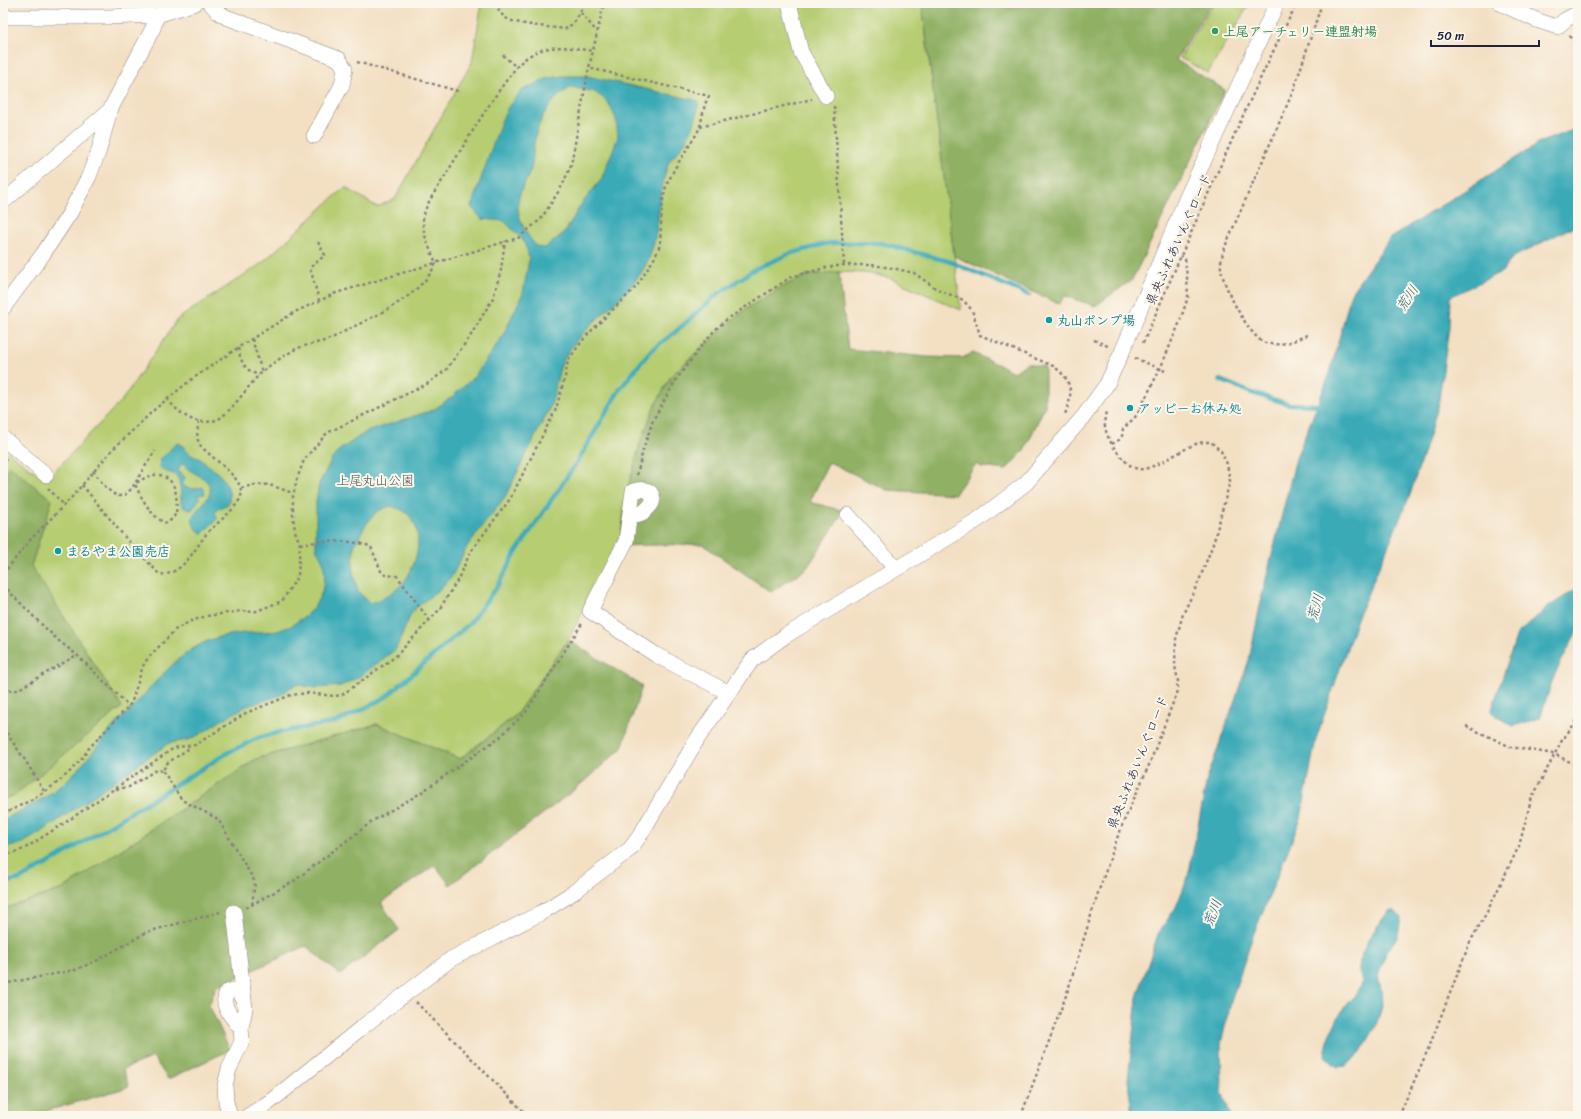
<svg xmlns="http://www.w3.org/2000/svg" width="1581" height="1119" font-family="Sriracha,'Klee One',sans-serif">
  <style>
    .green { fill: #b6cd72; stroke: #6c7856 }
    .forest { fill: #90b064; stroke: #596950 }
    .water { fill: #3aaab7; stroke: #2e6679; fill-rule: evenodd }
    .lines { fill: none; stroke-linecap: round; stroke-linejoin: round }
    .stream { stroke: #3aaab7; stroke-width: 4.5 }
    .minor-casing { stroke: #8a807e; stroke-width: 16 }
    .path { stroke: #8a807e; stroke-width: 2.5; stroke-dasharray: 3 3; stroke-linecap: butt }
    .minor { stroke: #fff; stroke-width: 15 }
    .leisure-dot { fill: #2e9e5b; stroke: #fbf7ec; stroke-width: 1.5 }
    .culture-dot { fill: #0f9aa8; stroke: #fbf7ec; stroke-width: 1.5 }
    .labels { text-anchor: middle; stroke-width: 4; stroke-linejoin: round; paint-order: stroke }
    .leisure-label { font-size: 13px; font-weight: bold; fill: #27864d; stroke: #fbf7ec; text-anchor: start }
    .street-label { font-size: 13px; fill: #22223b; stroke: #fbf7ec }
    .culture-label { font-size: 13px; font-weight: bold; fill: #0d838f; stroke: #fbf7ec; text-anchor: start }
    .park-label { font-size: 13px; fill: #4e554c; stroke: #fbf7ec }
    .water-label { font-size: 14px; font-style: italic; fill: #2d5f73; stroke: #fbf7ec }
  </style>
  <rect width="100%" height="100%" fill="#fbf7ec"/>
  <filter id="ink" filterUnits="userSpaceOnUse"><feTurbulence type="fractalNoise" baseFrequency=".025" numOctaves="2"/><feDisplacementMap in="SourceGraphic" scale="8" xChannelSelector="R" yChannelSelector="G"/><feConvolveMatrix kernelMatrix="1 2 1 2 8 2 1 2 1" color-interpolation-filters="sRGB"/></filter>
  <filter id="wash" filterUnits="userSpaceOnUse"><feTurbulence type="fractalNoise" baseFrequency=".012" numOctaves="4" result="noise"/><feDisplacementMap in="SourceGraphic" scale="16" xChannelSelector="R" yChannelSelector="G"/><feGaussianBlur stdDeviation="0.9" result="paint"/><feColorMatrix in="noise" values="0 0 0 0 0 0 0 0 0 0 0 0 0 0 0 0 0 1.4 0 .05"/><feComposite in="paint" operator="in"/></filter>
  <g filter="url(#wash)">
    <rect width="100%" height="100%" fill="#f3dfc2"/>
    <path class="green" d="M482 3H922L961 310 890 278 866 273 839 272 807 275 730 322 671 376 640 444 626 495 621 537 568 640 516 715 460 759 377 724 256 759 63 889 3 909V448L46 480 122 400 178 319 262 263 345 187 377 207 395 199 472 62Z
      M1214 3H1250L1208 73 1180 58Z"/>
    <path class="forest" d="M922 3H1212L1176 60 1225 90 1132 280 1095 306 1065 296 1059 304 954 256Z
      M839 272 848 349 927 357 962 358 973 353 1014 372 1027 363 1045 367V406L1025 449 1006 470 982 467 976 464 955 494 887 490 829 462 810 502 844 511 807 568 771 592 702 544 617 546 621 537 626 495 640 444 654 407 671 376 730 322 746 309 778 289 807 275Z
      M9 466 52 500 31 566 122 707 15 795 3 799V477Z
      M568 640 642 686 622 748 574 790 450 885 435 865 381 903 399 930 340 975 306 946 216 987 209 1005 230 1050 168 1079 153 1057 123 1069 129 1087 29 1116H3V909L63 889 256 759 377 724 460 759 516 715Z"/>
    <path class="water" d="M562 76H587L699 101C697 111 696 124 690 133 687 140 682 147 677 153 674 157 669 160 668 165 655 200 663 241 641 273 619 305 581 326 563 361 557 372 556 392 551 405L505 497 468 545 452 576 445 585 417 607 411 614 396 649 362 675 341 686 315 688 296 684 278 696 247 706 220 721 202 733 188 740 169 743 43 831 23 843 3 849V820C24 809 47 798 65 782 81 768 94 750 107 734 115 723 126 715 135 705 158 679 183 647 219 637 235 633 259 632 277 631L291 626 305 616 315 606 322 592 325 575 323 561 316 548V502L319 484 332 459 338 451 366 432 433 410 452 397 474 377 502 337 523 293 529 260 527 249 522 239 504 221 482 219 471 207 501 122 508 107 521 91 546 79ZM571 87 595 92 608 102 616 119 618 137 601 180 582 203 565 232 545 248 537 247C528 237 518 221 518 206 517 195 526 182 530 172 533 163 533 154 534 144 538 120 549 100 571 87ZM390 506C394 507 399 508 402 510 420 520 420 543 415 560 412 568 409 576 404 582 395 592 382 600 370 603L358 591 353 572 354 546 365 526 376 512Z
      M1578 128V224L1512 258 1503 271 1450 297 1449 327 1438 407 1410 495 1358 616 1316 739 1301 818 1252 938 1231 1002 1221 1044 1222 1092 1231 1116H1132L1128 1080 1137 997 1158 934 1176 907 1188 877 1207 779 1249 660 1263 591 1296 458 1330 373 1351 293 1390 238 1541 142Z
      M178 443C184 444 184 449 189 453 193 457 197 457 202 460 205 461 206 464 209 466 221 474 234 489 228 504L218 509 215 513 218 518C216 520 206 530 203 533H201C175 514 218 502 209 485 203 474 189 473 183 464L180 465 178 472 185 477 183 484 185 487 193 489 203 487 205 494 197 495 200 498 192 510C187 510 183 508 181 503 181 496 181 483 177 477 172 470 156 475 160 458 168 455 170 447 178 443Z
      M1578 588V629L1554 676 1540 718 1513 726 1491 712 1517 634 1548 607Z
      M1389 911H1395L1401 917 1398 936 1386 953 1378 977 1381 988 1382 1007 1375 1028 1359 1055 1346 1066 1337 1067 1325 1056C1327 1038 1336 1020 1346 1005 1350 999 1357 995 1360 988 1364 981 1360 978 1359 971 1359 948 1376 928 1389 911Z"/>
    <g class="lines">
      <path class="stream" d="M1220 380 1252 393 1289 404 1322 405
        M3 883 20 879 49 863 229 752 258 738 280 732 336 722 357 712 386 697 470 623 498 585 515 554 577 462 620 389 651 350 673 334 718 294 755 269 789 254 829 243H881L951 262 1029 295"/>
    </g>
  </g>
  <g filter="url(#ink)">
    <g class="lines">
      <defs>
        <path id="minor" d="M210 3 218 12 226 17 339 59 345 69 342 85 314 136
          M789 3 801 52 826 96
          M1500 3 1536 20 1557 27 1565 20 1578 13
          M3 17H108L157 15 195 3
          M3 202 110 110
          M3 308 43 254 70 213 89 176 99 150 110 110 153 28 157 15
          M3 438 46 475
          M848 515 896 569
          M630 516C636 515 643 514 647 509 660 498 650 485 633 491L626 541 590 611 656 655 729 693
          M241 1028C233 1018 219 1006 227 992L233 990 239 991 244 1000
          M230 1116 226 1102 225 1085 229 1069 242 1041 241 1028 245 1009 234 912
          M248 1116 271 1101 361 1028 451 959 541 913 574 892 630 849 639 837 698 738 742 674 752 660 785 636 979 519 1026 483 1084 416 1107 384 1122 352 1187 197 1277 3"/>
      </defs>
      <use href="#minor" class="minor-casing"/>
      <path class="path" d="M496 3C498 9 501 15 506 18 516 25 551 27 565 29 575 23 580 15 583 3
        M581 13 597 32
        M1569 36 1573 40 1578 50
        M503 55 516 67
        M357 62 461 92
        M1576 67 1578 63
        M834 106 844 265
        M700 127 812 99
        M318 242 325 255 310 268 319 300
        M1307 335C1294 341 1278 348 1263 342 1248 334 1223 286 1221 269 1220 259 1224 250 1227 242L1294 89 1322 3
        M252 339 262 372
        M1094 340 1110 347
        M1143 343C1193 229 1241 114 1297 3
        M238 348C241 362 244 370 259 375
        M1135 358 1165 371
        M167 399C180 414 195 427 216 420 229 416 249 384 260 374 269 365 281 358 292 351 302 345 315 344 327 340 335 337 343 332 351 328 381 313 422 295 436 263 431 251 423 236 423 222 422 207 441 184 448 171 469 137 490 101 515 69 520 62 528 56 536 52 553 44 575 48 593 51
        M1112 444 1119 440 1122 436 1123 429 1137 415 1160 369 1179 324 1188 297 1187 277 1185 259 1181 256
        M3 466 6 459
        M93 471C99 478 110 496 120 496 127 496 131 489 134 485 139 480 153 473 160 475 163 476 166 478 168 479 178 486 177 504 176 514L168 523C154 522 140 496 135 484L141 473 155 451
        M637 475 643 450 653 420 676 380 702 345 714 331 726 320 791 277 825 268 844 265H872L892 268 914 273 937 289 963 300 972 310 980 335 1053 366C1072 379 1074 394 1065 414
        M82 485 124 536 159 574C167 575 172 573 179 568 191 559 198 544 208 532 218 522 230 514 238 502 241 498 242 494 241 490 239 475 210 457 200 445 196 438 197 431 199 422
        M48 488 64 505
        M241 488C268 481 268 485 293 493
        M300 544C317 541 357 539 371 547L381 571 385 575 397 576 430 621
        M3 561 7 568
        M3 574 30 540 72 497 112 450 155 409 192 379 245 343 295 312 336 293 511 240 518 238 529 229 541 219 562 186 571 165 588 72 604 3
        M3 585 36 619 59 641 77 655 129 706
        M3 691 17 690 77 655
        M1466 726 1511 747 1554 754 1578 766
        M3 728 25 760 44 791
        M163 771 182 800 218 819 255 882 252 905
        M116 789 129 787 156 770 163 771 166 764 191 747
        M3 814C36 799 70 779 89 748L129 706 132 701 143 666 148 658 176 629 191 621 207 616 241 611 254 612 282 601 298 576 300 544 295 531 293 516V496L297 479 304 460 327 433 427 384 446 370 471 335 493 298 501 270 505 241
        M3 856 24 849 66 822 171 750 178 747 195 745 246 713 291 695 308 693 334 696 342 695 396 656 439 610 457 581 471 551 510 499 556 409 566 373 568 360 586 336 637 286 655 257 660 245 662 204 666 186 675 168 696 135 700 127 705 104 709 96 589 68
        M246 908 294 881 374 820 419 794 500 737 526 712 583 622
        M3 984 75 970 98 960 147 932 220 912
        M416 1002 528 1116
        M1021 1116 1067 993 1097 896 1120 830 1149 765 1176 695 1178 681 1175 666 1176 639 1183 614 1199 581 1214 541 1230 481 1227 464 1221 451 1211 442C1208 442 1203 442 1199 443 1184 447 1152 472 1138 469 1128 466 1121 457 1115 449 1107 437 1102 426 1106 412
        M1399 1116 1429 1047 1470 942 1486 914 1519 846 1531 800 1561 742 1578 719"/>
      <use href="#minor" class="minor"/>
    </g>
  </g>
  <circle class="leisure-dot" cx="1215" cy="31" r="4"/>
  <g class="culture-dot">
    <circle cx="1049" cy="320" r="4"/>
    <circle cx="1130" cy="408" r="4"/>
    <circle cx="58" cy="551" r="4"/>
  </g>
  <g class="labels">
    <g class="leisure-label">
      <text x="1223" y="36">上尾アーチェリー連盟射場</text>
    </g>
    <g class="street-label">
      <text transform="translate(1178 239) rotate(-66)" y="5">県央ふれあいんぐロード</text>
      <text transform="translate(1137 762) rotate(-68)" y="5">県央ふれあいんぐロード</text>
    </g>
    <g class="culture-label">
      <text x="1057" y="325">丸山ポンプ場</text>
      <text x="1138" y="413">アッピーお休み処</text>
      <text x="66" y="556">まるやま公園売店</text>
    </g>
    <g class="park-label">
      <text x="375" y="485">上尾丸山公園</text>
    </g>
    <g class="water-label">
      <text transform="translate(1407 298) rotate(-57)" y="5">荒川</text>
      <text transform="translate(1315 607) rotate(-74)" y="5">荒川</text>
      <text transform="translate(1212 913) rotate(-69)" y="5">荒川</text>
    </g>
  </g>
  <rect width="1581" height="1119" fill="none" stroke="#fbf7ec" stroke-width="16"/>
  <path d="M1431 40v6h108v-6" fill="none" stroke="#22223b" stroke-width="2"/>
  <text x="1437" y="40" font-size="12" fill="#22223b" stroke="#fbf7ec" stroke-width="3" paint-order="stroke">50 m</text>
</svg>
